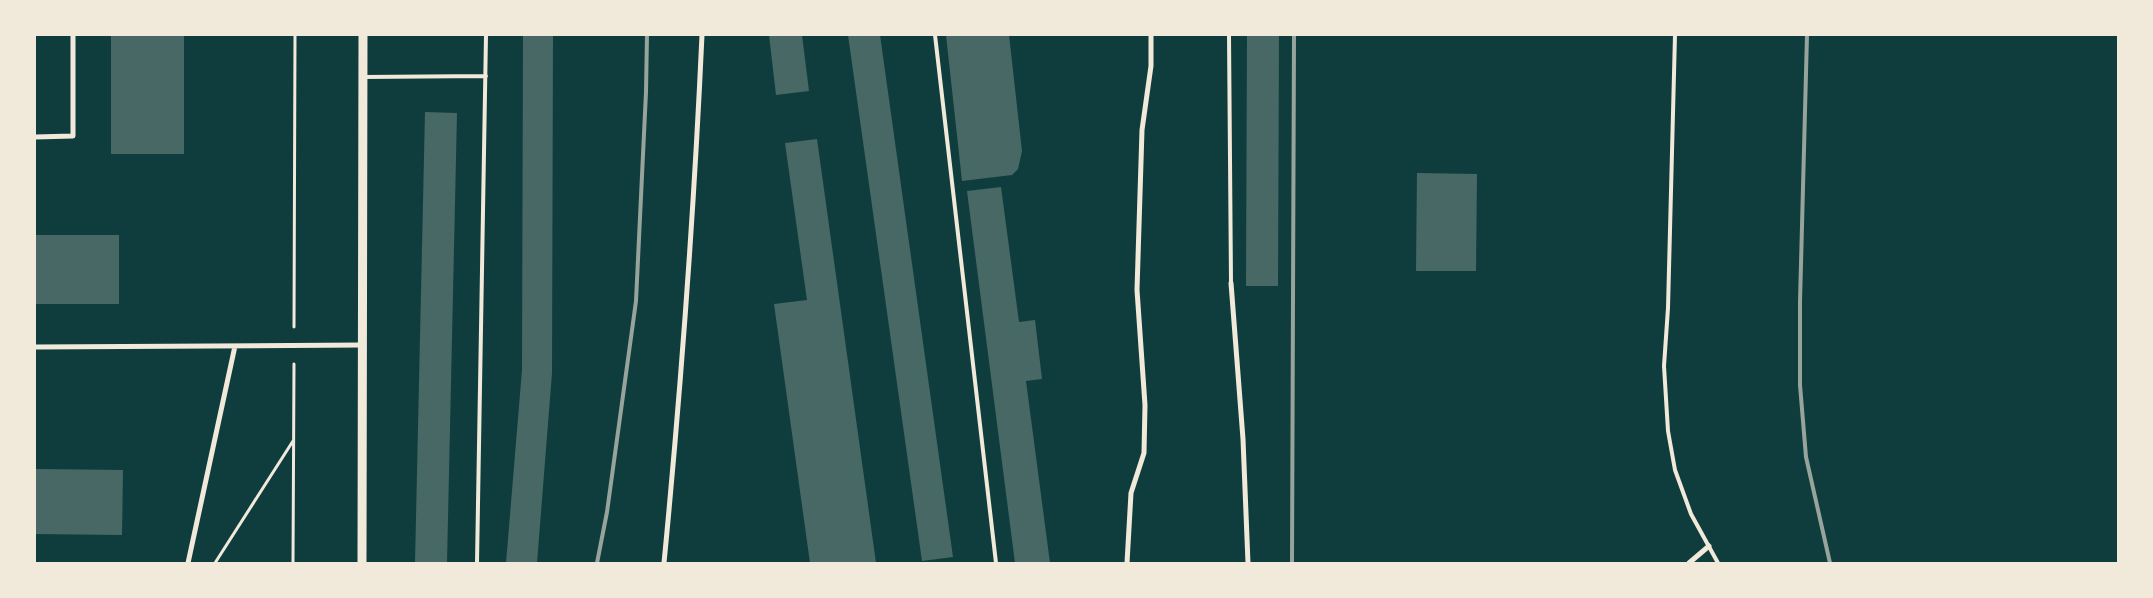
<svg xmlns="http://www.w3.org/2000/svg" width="2153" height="598" font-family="'Noto Sans',sans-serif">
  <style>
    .building { fill: #486865 }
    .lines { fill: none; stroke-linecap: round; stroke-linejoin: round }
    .path { stroke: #f1e9da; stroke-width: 3 }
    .service { stroke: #f1e9da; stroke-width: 4 }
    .minor { stroke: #f1e9da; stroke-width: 5 }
    .tertiary { stroke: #f1e9da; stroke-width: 9 }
    .rail { stroke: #97a49c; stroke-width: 4 }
  </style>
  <rect width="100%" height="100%" fill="#0f3d3e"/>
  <path class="building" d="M111 35H184V154H111Z
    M523 35H553L552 373 537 563H506L522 370Z
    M769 35H802L809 91 776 95Z
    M848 35H880L953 557 922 561Z
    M946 35H1009L1022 151 1018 169 1012 175 962 181Z
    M1247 35H1279L1278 286H1246Z
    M425 112 457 113 447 563H415Z
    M817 139 876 563H810L774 304 807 300 785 143Z
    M1417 173 1477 174 1476 271H1416Z
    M1001 187 1019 322 1035 320 1042 379 1026 381 1050 563H1015L967 191Z
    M35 235H119V304H35Z
    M35 469 123 470 122 535 35 534Z"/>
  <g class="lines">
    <path class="path" d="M294 327 295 35
      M215 563 293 441
      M293 563 294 364"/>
    <path class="service" d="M935 35 996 563
      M1229 35 1231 283
      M1675 35 1668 308 1664 366 1668 431 1675 470 1691 514 1718 563
      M363 77 486 76
      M477 563 486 35"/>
    <path class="minor" d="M35 137 73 136V35
      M1231 283 1243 439 1248 563
      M35 347 362 345
      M188 563 235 346
      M664 563C681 387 694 211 702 35
      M1127 563 1131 493 1144 453 1145 405 1137 290 1142 130 1151 66V35
      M1689 563 1709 546"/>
    <path class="tertiary" d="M362 563 363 35"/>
    <path class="rail" d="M1807 35 1800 302V385L1806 457 1830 563
      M597 563 607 512 636 301 646 92 647 35
      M1292 563 1294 35"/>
  </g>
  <rect width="2153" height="598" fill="none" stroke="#f1e9da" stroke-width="72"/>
</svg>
